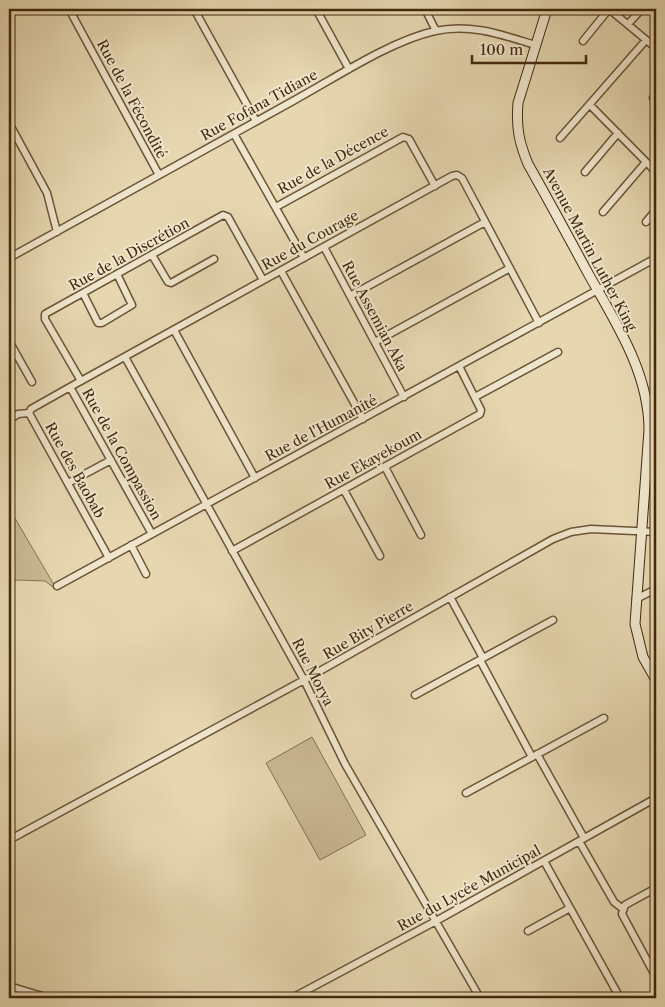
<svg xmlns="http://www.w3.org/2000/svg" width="665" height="1007" font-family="'Libre Caslon Text',serif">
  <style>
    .green { fill: #cab995; stroke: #867151 }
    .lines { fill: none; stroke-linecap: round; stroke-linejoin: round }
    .street-casing { stroke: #6a5436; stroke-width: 9 }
    .secondary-casing { stroke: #41290d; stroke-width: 11 }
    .street { stroke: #efe5cc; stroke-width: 6 }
    .secondary { stroke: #efe5cc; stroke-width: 9 }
    .labels { text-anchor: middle; stroke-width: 4; stroke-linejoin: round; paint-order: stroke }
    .street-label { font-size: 14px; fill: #41290d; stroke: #efe5cc }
  </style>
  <rect width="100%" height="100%" fill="#e6d7b1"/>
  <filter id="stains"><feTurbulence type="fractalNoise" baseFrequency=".004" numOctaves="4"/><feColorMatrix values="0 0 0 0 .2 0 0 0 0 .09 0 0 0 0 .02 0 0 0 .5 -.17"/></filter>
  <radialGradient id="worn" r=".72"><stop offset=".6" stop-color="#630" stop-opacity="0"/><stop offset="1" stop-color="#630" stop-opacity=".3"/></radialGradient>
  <path class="green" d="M9 508 57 590 45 581 17 580 9 583Z
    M312 737 366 835 320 860 266 763Z"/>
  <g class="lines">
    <defs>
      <path id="street" d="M69 9 159 175
        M194 9 256 121
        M316 9 349 69
        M425 9 436 31
        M609 9 656 48
        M628 24 642 9
        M583 41 609 9
        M653 98 656 95
        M590 105 656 172
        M9 123 47 193 57 232
        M234 134 304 258
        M560 138 646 40
        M651 167 656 160
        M585 172 618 133
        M276 207 403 137 409 139 435 186
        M603 212 646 162
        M646 222 656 210
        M324 247 404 397
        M152 255 168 282 171 283 214 259
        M9 258C104 206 198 153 293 101 335 78 390 41 435 31 470 23 503 35 535 45
        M281 271 363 419
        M83 293 98 323H102L132 305 117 274
        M350 296 485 222
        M174 330 255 478
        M9 341 32 382
        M375 342 510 268
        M125 357 304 680 345 764 480 998
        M81 381 45 319V314L223 215 228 217 263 280
        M70 387 152 534
        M475 397 558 352
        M29 413 31 409 70 387 452 176 457 175 462 178 539 323
        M9 420 18 414 29 413 109 558
        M385 467 421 535
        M68 483 111 460
        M344 490 380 556
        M131 545 146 574
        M232 551 480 414 481 410 459 366
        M57 586 656 258
        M450 597 483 658
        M636 599 656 589
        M480 660 532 757
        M415 695 553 620
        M537 754 584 838
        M466 793 604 718
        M9 840 304 680 553 539 571 532 591 529 656 532
        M579 841 614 902 623 909
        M544 861 620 998
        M656 888 625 905 622 914 656 977
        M528 931 570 908
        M9 986 49 998
        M292 998 436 921 656 798"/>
      <path id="secondary" d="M547 9 518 103C516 128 519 142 528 164 549 201 569 238 589 275 616 323 649 373 649 430L635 624 643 657 656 680"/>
    </defs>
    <use href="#street" class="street-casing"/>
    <use href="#secondary" class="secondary-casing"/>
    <use href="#street" class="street"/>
    <use href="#secondary" class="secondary"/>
  </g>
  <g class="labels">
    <g class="street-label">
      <text transform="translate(132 99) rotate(62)" y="5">Rue de la Fécondité</text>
      <text transform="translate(259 105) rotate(-29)" y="5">Rue Fofana Tidiane</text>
      <text transform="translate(333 160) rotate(-29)" y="5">Rue de la Décence</text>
      <text transform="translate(310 240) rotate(-29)" y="5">Rue du Courage</text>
      <text transform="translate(590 249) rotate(62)" y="5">Avenue Martin Luther King</text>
      <text transform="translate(129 254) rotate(-29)" y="5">Rue de la Discrétion</text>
      <text transform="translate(375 316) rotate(62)" y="5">Rue Assemian Aka</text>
      <text transform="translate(321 428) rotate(-28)" y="5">Rue de l'Humanité</text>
      <text transform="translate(122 454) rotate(61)" y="5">Rue de la Compassion</text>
      <text transform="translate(373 459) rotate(-29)" y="5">Rue Ekayekoum</text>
      <text transform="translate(75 470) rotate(61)" y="5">Rue des Baobab</text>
      <text transform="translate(368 630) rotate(-30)" y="5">Rue Bity Pierre</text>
      <text transform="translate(313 672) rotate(63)" y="5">Rue Morya</text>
      <text transform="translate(469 888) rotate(-29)" y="5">Rue du Lycée Municipal</text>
    </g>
  </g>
  <rect width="665" height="1007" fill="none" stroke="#e6d7b1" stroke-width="30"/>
  <rect x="10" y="10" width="645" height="987" fill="none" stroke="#41290d" stroke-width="2.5"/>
  <rect x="15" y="15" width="635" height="977" fill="none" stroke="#41290d"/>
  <path d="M472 55v8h114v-8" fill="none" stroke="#41290d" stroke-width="2.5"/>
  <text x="480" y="55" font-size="15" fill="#41290d" stroke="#efe5cc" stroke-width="4" paint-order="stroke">100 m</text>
  <rect width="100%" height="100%" filter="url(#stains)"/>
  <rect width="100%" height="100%" fill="url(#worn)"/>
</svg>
